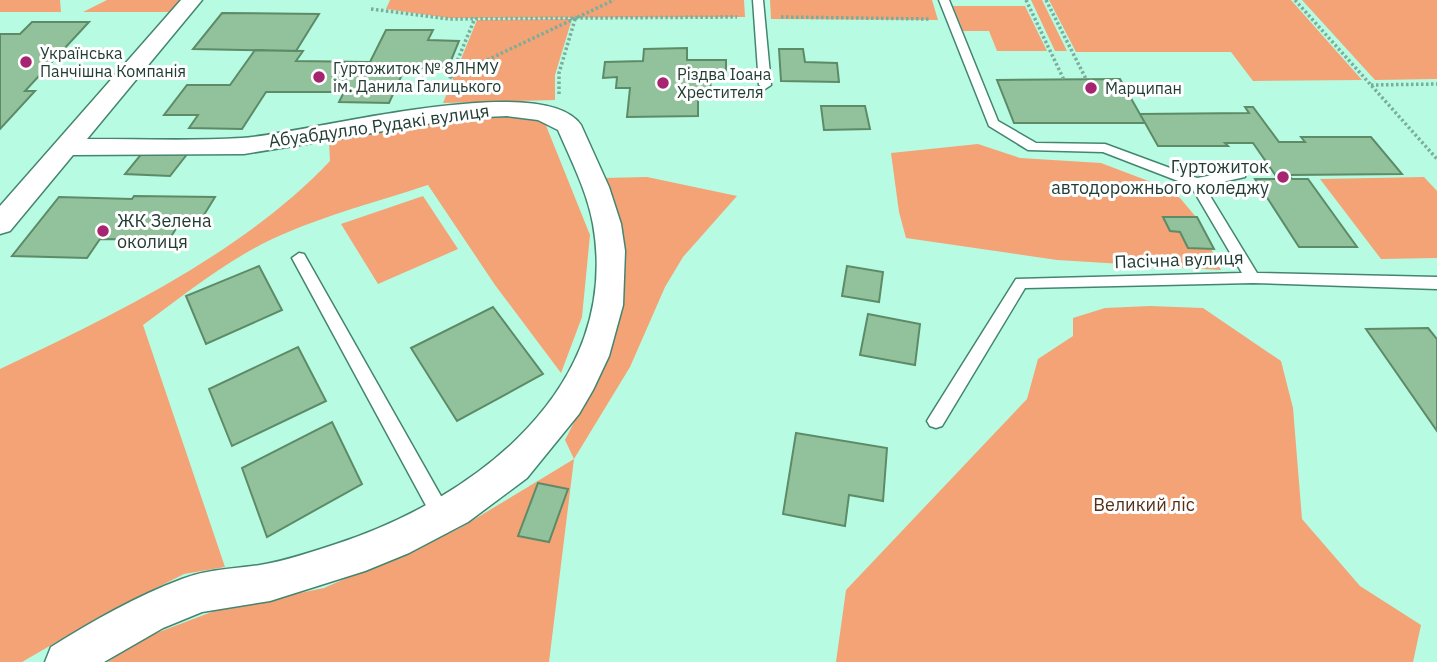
<svg xmlns="http://www.w3.org/2000/svg" width="1437" height="662" font-family="'IBM Plex Sans',sans-serif">
  <style>
    .green { fill: #f3a375 }
    .building { fill: #92c29c; stroke: #5d8b67; stroke-width: 2 }
    .lines { fill: none; stroke-linecap: round; stroke-linejoin: round }
    .lane-casing { stroke: #448570; stroke-width: 3 }
    .street-casing { stroke: #448570; stroke-width: 3 }
    .path { stroke: #7aad9b; stroke-width: 3.5; stroke-dasharray: 2.5 2.5; stroke-linecap: butt }
    .lane { fill: #fff; fill-rule: evenodd }
    .street { fill: #fff; fill-rule: evenodd }
    .poi-dot { fill: #a72470; stroke: #fff; stroke-width: 2.5 }
    .labels { text-anchor: middle; stroke-width: 6; stroke-linejoin: round; paint-order: stroke }
    .far-poi-label { font-size: 16px; fill: #223d34; stroke: #fff; text-anchor: start }
    .street-label { font-size: 18px; fill: #223d34; stroke: #fff }
    .poi-label { font-size: 18px; fill: #223d34; stroke: #fff; text-anchor: end }
    .park-label { font-size: 18px; fill: #562f17; stroke: #fff }
  </style>
  <rect width="100%" height="100%" fill="#b8fbe3"/>
  <path class="green" d="M0 0H60L61 12H0Z
    M107 0H181L172 12H83Z
    M390 0H744L745 17 449 18 386 9Z
    M770 0H932L938 20 771 19Z
    M1031 0H1042L1067 51H1055Z
    M1049 0H1291L1362 80 1253 81 1231 52H1076Z
    M1302 0H1437V79L1375 80Z
    M953 6H1025L1047 51H997L989 31H963Z
    M572 19 555 75V100L443 103 477 20Z
    M477 115 533 118 545 123 590 235 582 317 561 373 495 285 428 185C373 203 314 218 262 244 220 266 181 297 143 325L225 567 184 574 103 615 22 662H0V369C114 315 243 253 330 161L329 141Z
    M978 144 1020 158 1101 163 1159 185 1180 198 1196 217 1221 270 1057 260 906 238 899 212 891 153Z
    M647 177 737 196 683 257 665 287 630 367 574 459 549 662H108L138 640 217 610 324 588 460 528 574 459 565 440 612 347 622 296 603 178Z
    M1424 177 1437 191V258L1381 259 1320 179Z
    M423 196 458 249 378 284 341 224Z
    M1150 306 1203 308 1281 361 1293 408 1302 519 1360 586 1421 625 1413 662H836L846 590 1027 399 1038 359 1073 336V318L1105 308Z"/>
  <path class="building" d="M222 13 319 14 296 51 193 49Z
    M32 22H89L25 91H35L0 129V34H20Z
    M32 22H89L25 91H35L0 129V34H20Z
    M386 30H433L428 40 459 41 448 68H405L389 103 339 102 344 92H266L242 129 189 128 198 115H164L187 85H230L255 50 303 51 296 61 370 62Z
    M687 48V60H726V78H710L711 92 698 93V116L627 117 630 88H616L617 77 603 78 605 62 643 61 644 49Z
    M779 49H803L805 62 837 63 839 82 781 81Z
    M1120 79 1145 123H1014L997 80Z
    M821 106H865L870 129 824 130Z
    M1245 107H1253L1279 142H1305L1301 137H1371L1402 174 1289 175 1292 179H1308L1357 247H1299L1255 179H1278L1253 143H1225L1228 146H1158L1140 114 1249 113Z
    M143 152 188 153 170 176 125 174Z
    M134 196 215 197 199 223 180 222 169 240 100 239 87 258 12 256 59 197 132 199Z
    M1163 217H1197L1214 249 1188 248 1180 232 1170 231Z
    M259 266 282 310 206 344 186 296Z
    M847 266 883 272 879 302 842 296Z
    M493 307 543 374 457 421 411 348Z
    M868 314 920 324 915 365 860 355Z
    M1428 328 1437 339V431L1366 329Z
    M298 347 326 401 232 446 209 389Z
    M332 422 362 484 267 537 242 468Z
    M796 433 887 448 883 501 849 495 845 526 783 514Z
    M538 483 568 489 549 542 518 536Z"/>
  <g class="lines">
    <defs>
      <path id="lane" d="M753 0H763L771 85 765 89 759 85Z
        M939 0H949L998 121 1036 143 1105 144 1197 178 1240 170 1245 171V177L1204 186 1257 273 1437 277V289L1253 283 1025 288 942 426 936 428 930 426 927 421 930 416 1016 279 1242 273 1191 186 1103 152 1028 150 989 126Z
        M299 253 304 254 450 512 452 518 450 524 443 527 436 524 292 258Z"/>
      <path id="street" d="M181 0H202L87 139C139 139 191 141 242 138 305 134 543 68 581 125L609 187 621 224 625 251 623 305 609 356 593 390 579 414 527 478 468 522 409 553 365 571 270 601 202 612 163 628 104 662H45L51 647C93 621 136 596 182 579 208 569 233 569 260 565 285 561 312 552 336 544 474 499 622 388 593 224 587 191 571 160 558 130L538 120 507 116 463 118 244 154 73 155 10 231 0 234V206Z"/>
    </defs>
    <use href="#lane" class="lane-casing"/>
    <use href="#street" class="street-casing"/>
    <path class="path" d="M1026 0 1064 80
      M1046 0 1086 79
      M1295 0 1437 159
      M371 9 449 19 737 17
      M781 17 930 19
      M451 77 614 0
      M1371 85 1437 84
      M446 88 475 18
      M559 94V73L576 16"/>
    <use href="#lane" class="lane"/>
    <use href="#street" class="street"/>
  </g>
  <g class="poi-dot">
    <circle cx="26" cy="62" r="7"/>
    <circle cx="319" cy="77" r="7"/>
    <circle cx="663" cy="83" r="7"/>
    <circle cx="1091" cy="88" r="7"/>
    <circle cx="1283" cy="177" r="7"/>
    <circle cx="103" cy="231" r="7"/>
  </g>
  <g class="labels">
    <g class="far-poi-label">
      <text x="40" y="59">Українська<tspan x="40" dy="18">Панчішна Компанія</tspan></text>
      <text x="333" y="74">Гуртожиток № 8ЛНМУ<tspan x="333" dy="18">ім. Данила Галицького</tspan></text>
      <text x="677" y="80">Різдва Іоана<tspan x="677" dy="18">Хрестителя</tspan></text>
      <text x="1105" y="94">Марципан</text>
    </g>
    <g class="street-label">
      <text transform="translate(379 126) rotate(-8)" y="6">Абуабдулло Рудакі вулиця</text>
      <text transform="translate(1179 260) rotate(-2)" y="6">Пасічна вулиця</text>
    </g>
    <g class="poi-label">
      <text x="1269" y="173">Гуртожиток<tspan x="1269" dy="21">автодорожнього коледжу</tspan></text>
      <text x="117" y="227" text-anchor="start">ЖК Зелена<tspan x="117" dy="21">околиця</tspan></text>
    </g>
    <g class="park-label">
      <text x="1144" y="511">Великий ліс</text>
    </g>
  </g>
</svg>
